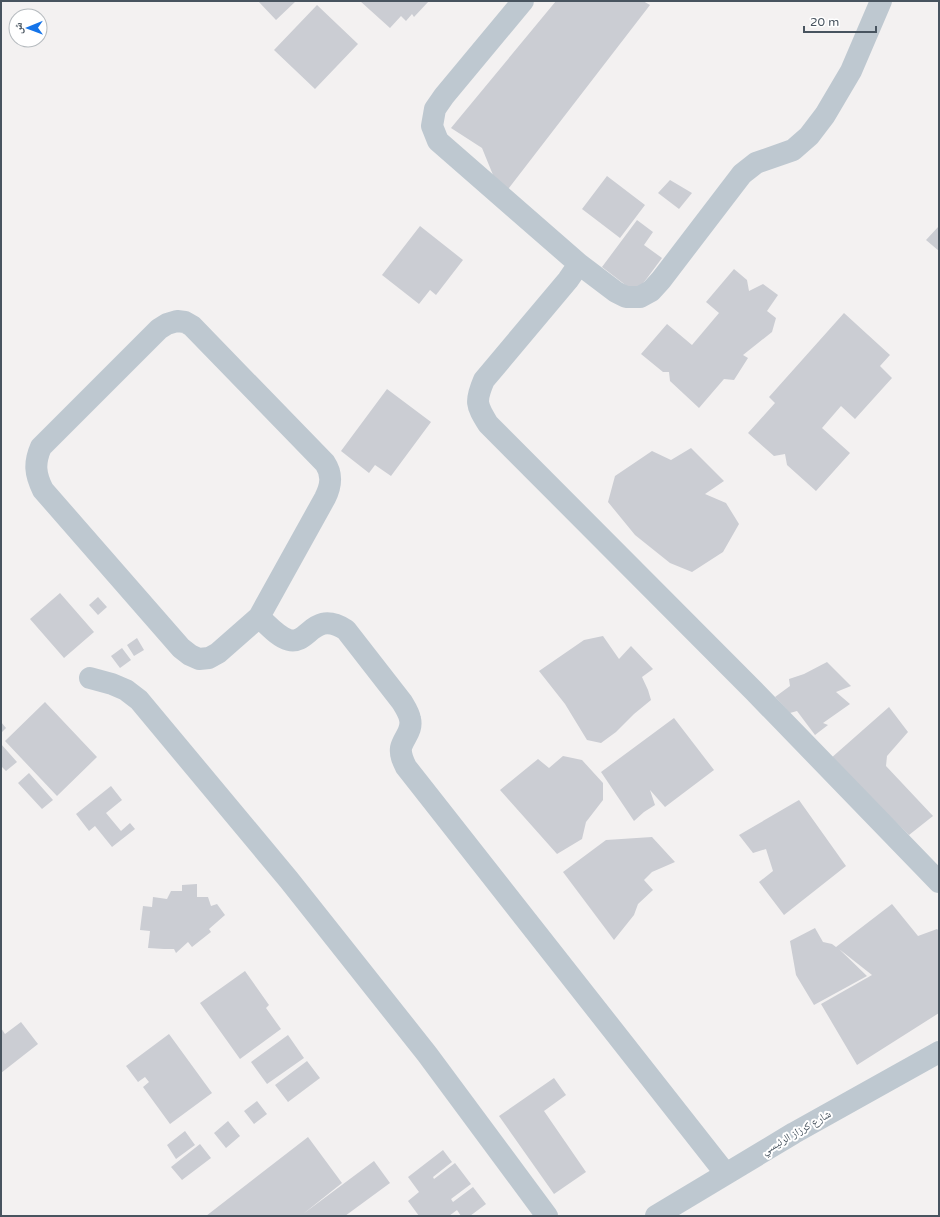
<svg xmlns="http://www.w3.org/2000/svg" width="940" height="1217" font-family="'Varela Round','Noto Naskh Arabic',sans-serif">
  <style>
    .building { fill: #cbcdd3 }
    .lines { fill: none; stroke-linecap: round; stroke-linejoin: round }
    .minor { stroke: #bec8d0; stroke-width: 22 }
    .labels { text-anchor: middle; stroke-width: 4; stroke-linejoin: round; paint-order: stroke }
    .street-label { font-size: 11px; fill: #48545f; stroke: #fff }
  </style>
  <rect width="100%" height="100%" fill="#f3f1f1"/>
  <path class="building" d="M258 1H296L276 20Z
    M360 1H429L414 17 412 14 406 21 401 16 390 28Z
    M556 1H643L650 5 502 197 482 148 451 128Z
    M317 5 358 44 315 89 274 50Z
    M607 176 645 205 620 238 582 209Z
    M670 180 692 193 679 209 658 193Z
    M637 220 653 232 644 245 662 258 636 293 602 267Z
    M420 226 463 260 436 295 430 290 419 304 382 275Z
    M939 226V251L926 240Z
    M734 269 747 280 749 291 763 284 778 295 767 311 776 318 772 332 743 355 748 358 734 380 724 379 699 408 670 381 669 372H663L641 354 667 324 692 345 719 313 706 302Z
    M844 313 890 355 880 366 892 378 855 419 841 406 822 428 850 453 816 491 787 465 785 454 774 456 748 433 775 403 769 397Z
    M387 389 431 422 391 476 375 465 369 473 341 451Z
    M691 448 724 481 705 494 726 503 739 524 723 552 692 572 670 563 635 535 608 502 615 476 652 451 671 460Z
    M60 593 94 632 64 658 30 619Z
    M98 597 107 607 98 615 89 605Z
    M603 636 619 659 631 646 653 669 642 677 648 690 651 700 634 714 616 732 601 743 587 740 565 704 539 671 584 640Z
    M137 638 144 650 134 656 127 645Z
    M122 648 131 660 120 668 111 656Z
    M827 662 851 686 836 692 850 704 823 723 828 725 815 735 797 711 790 713 775 697 790 686 789 679 804 674Z
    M45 702 97 757 57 796 5 741Z
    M889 707 908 732 887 756 886 766 933 816 909 835 830 759Z
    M674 718 714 770 665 807 650 790 655 805 644 812 634 821 601 772Z
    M1 722 6 728 1 733Z
    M1 744 17 762 6 771 1 766Z
    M563 756 582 760 603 783V800L586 822 582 839 557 854 500 790 538 759 549 768Z
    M29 773 53 800 42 809 18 783Z
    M111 786 122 800 106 813 121 831 130 823 135 829 112 847 95 826 89 831 76 814Z
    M799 800 846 866 784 915 759 882 773 871 766 849 753 853 739 835Z
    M652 837 675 862 652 872 644 880 653 890 638 904 634 915 614 940 563 872 606 840Z
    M197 884V897H208L211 906 217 904 225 915 209 929 211 932 192 947 188 942 176 953 174 949H164L148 948 150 931 140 930 143 906 152 907 153 897 167 899 171 891H182V885Z
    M892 904 918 936 937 929 939 931V1013L857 1065 821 1004 872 975 839 949 867 976 814 1005 796 975 790 941 815 928 823 942 832 944 836 947Z
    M245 971 269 1005 266 1008 281 1029 240 1059 200 1003Z
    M21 1022 38 1044 1 1073V1028L5 1034Z
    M169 1034 212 1093 170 1124 143 1087 149 1082 145 1077 138 1082 126 1066Z
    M288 1035 304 1058 267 1084 251 1062Z
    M307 1061 320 1078 288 1102 275 1085Z
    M554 1078 566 1095 544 1111 586 1172 554 1194 499 1116Z
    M257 1101 267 1114 254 1124 244 1111Z
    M228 1121 240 1136 226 1148 214 1133Z
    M185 1131 195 1145 176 1159 167 1145Z
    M308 1137 342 1183 303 1214 374 1161 390 1183 345 1216H206Z
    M200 1144 211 1158 182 1180 171 1167Z
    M443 1150 452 1162 433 1177 434 1179 455 1163 471 1184 451 1199 453 1202 473 1187 486 1204 470 1216H461L457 1210 449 1216H419L408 1201 419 1192 408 1177Z"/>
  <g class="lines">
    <path class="minor" d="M523 1 444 96 435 109 432 126 438 141 579 264 616 292 626 297H640L651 291 661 280 742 174 756 163 793 150 809 136 825 115 851 71 881 1
      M579 264 568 280 484 380C475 401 476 405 488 424L754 691 939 882
      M177 321 185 322 192 326 325 463C333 475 331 486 325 498L259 617 218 653 209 658 199 659 190 655 181 648 43 490C35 474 34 463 41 447L159 329 167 324Z
      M259 617C268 625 278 637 289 640 309 645 313 609 346 630L402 702C405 707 409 713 410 719 413 731 403 738 401 748 400 755 403 761 406 767L726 1174
      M90 678 112 684 126 690 139 700 289 880 427 1054 547 1216
      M656 1216 794 1133 939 1052"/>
  </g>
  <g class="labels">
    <g class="street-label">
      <text transform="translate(796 1132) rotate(-30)" y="4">شارع كرزاز الرئيسي</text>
    </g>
  </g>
  <rect width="940" height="1217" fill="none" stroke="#48545f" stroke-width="4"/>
  <g transform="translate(28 28) rotate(269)"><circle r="19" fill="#ffffff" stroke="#b6bbbf"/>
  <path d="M0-3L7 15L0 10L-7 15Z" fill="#1574e9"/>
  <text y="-6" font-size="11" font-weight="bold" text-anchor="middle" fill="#48545f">ش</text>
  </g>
  <path d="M804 26v6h72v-6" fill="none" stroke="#48545f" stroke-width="2"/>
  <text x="810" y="26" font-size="12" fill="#48545f" stroke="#ffffff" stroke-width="3" paint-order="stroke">20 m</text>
</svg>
